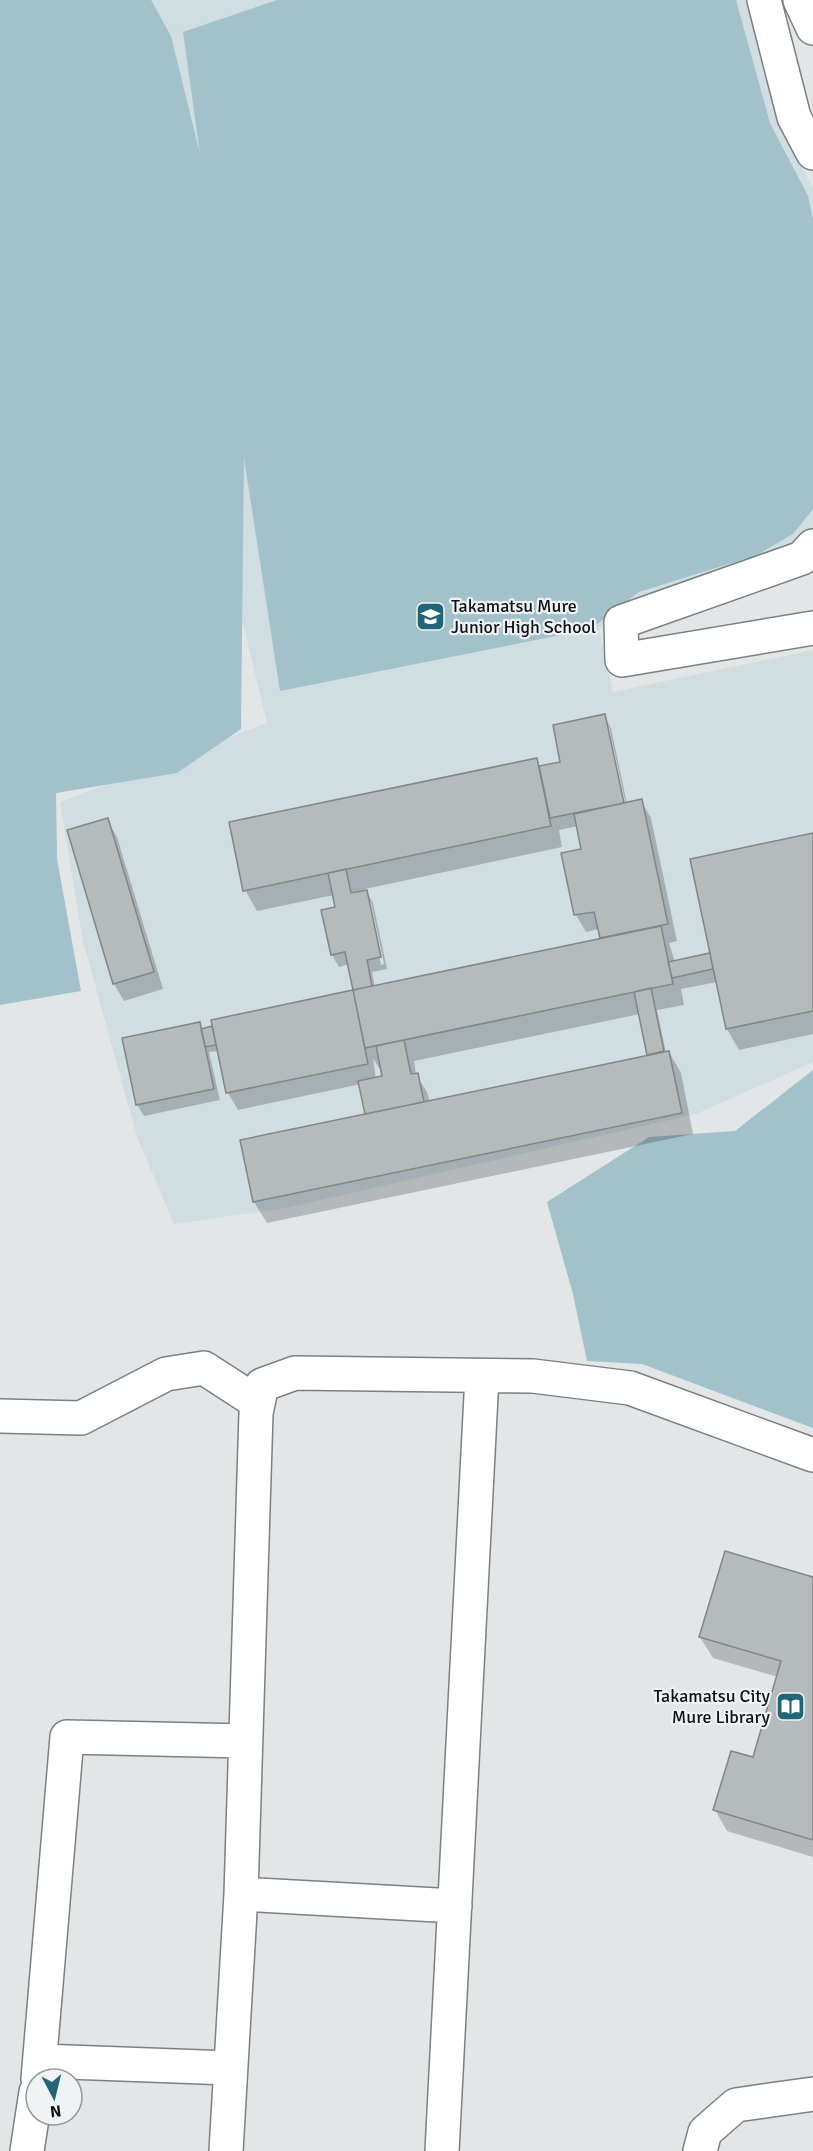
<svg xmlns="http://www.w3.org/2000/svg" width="813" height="2151" font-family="Signika,sans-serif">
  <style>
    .built { fill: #d0dde1 }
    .green { fill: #a2c1cb }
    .shadow { fill: #0003; fill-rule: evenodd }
    .building { fill: #b5babb; stroke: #828687; stroke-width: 1.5 }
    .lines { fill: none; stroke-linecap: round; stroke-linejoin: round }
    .minor-casing { stroke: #7c8081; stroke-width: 36 }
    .minor { stroke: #fff; stroke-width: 33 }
    .labels { text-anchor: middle; stroke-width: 4.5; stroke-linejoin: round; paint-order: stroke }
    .poi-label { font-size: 18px; fill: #111213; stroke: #eff3f5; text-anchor: start }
  </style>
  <rect width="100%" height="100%" fill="#e2e6e7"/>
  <path class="built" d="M92 0H748L777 119 813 188V529L806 539 637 602 599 630 613 692 813 650V1062L696 1114 286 1208 174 1224 137 1137 83 941 60 802 267 723Z"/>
  <path class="green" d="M0 0H151L171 36 200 154 183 32 277 0H736L770 123 808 196 813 219V509L793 534 757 555 639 592 591 629 280 691 244 458 241 729 177 773 56 793 57 859 81 991 0 1005Z
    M813 1070V1428L642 1364 587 1361 573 1294 547 1202 649 1137 735 1131Z"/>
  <path class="shadow" d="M604 716 611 728 627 804 641 801 651 818 677 941 669 943 675 962 711 954 813 835V1034L739 1050 727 1029 717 982 681 989 684 1005 657 1010 666 1053 669 1052 681 1073 693 1134 267 1223 254 1202 242 1142 368 1115 361 1084 238 1110 228 1093 219 1051 209 1052 220 1100 144 1116 137 1104 199 1024 203 1030 212 1028 215 1034 213 1021 354 991 349 964 339 967 332 955 337 908 334 895 257 911 245 890 536 759 540 767 562 763ZM606 727H609L627 810 624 811ZM578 826 583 850 563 854 576 915 586 932 599 929 602 940 375 987 372 972 387 969 373 903 365 889 562 847 559 830ZM368 902H371L384 964 381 965ZM640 1014 649 1056 430 1102 427 1092 416 1075 414 1061ZM373 1058 379 1068H382L384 1077 376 1079Z
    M107 820 117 837 163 989 124 1001 114 984 69 831Z
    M813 1579V1857L727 1831 715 1810 754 1759 778 1677 713 1658 700 1637Z"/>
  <path class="building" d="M605 714 624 803 550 818 539 766 560 762 553 725Z
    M537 758 551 826 243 891 229 822Z
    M642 799 668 924 600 938 594 912 574 915 561 853 581 849 574 814Z
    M108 818 154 972 113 984 67 830Z
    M813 833V1011L726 1029 690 859Z
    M346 869 351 893 367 890 381 957 367 960 372 986 353 990 345 952 331 955 321 910 335 907 328 873Z
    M661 926 673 984 365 1048 353 990Z
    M710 953 713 969 672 978 668 962Z
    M651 988 664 1051 647 1055 634 992Z
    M353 990 368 1064 226 1093 211 1020Z
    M200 1022 214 1089 136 1105 122 1038Z
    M212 1026 216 1045 205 1047 201 1029Z
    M404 1040 411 1074 418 1073 424 1102 365 1114 358 1081 382 1076 376 1046Z
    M669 1051 682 1113 253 1202 240 1140Z
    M725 1551 813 1577V1840L713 1810 731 1751 753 1757 781 1661 699 1637Z"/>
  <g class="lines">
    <defs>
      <path id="minor" d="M764 0 794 117 813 153
        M800 0 813 28
        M813 546 802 558 621 622 622 660 813 628
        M0 1416 81 1418 166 1374 204 1368 258 1403
        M241 1894 455 1906
        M41 2061 230 2068
        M38 2079 67 1737 245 1741
        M27 2151 36 2092
        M226 2151 241 1894 256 1413 262 1385 295 1373 533 1376 630 1388 813 1455
        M442 2151 482 1376
        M700 2151 705 2132 736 2105 813 2094"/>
    </defs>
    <use href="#minor" class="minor-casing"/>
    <use href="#minor" class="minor"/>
  </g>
  <defs>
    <symbol id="school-square" viewBox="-11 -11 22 22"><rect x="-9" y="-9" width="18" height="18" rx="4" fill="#216576" stroke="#eff3f5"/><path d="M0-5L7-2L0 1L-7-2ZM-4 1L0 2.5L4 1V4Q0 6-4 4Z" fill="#fff"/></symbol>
    <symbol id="library-square" viewBox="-11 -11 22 22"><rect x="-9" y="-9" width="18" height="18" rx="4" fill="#216576" stroke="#eff3f5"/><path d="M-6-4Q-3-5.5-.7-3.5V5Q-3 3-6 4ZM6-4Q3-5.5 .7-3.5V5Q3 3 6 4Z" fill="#fff"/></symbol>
  </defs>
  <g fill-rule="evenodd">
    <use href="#school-square" x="414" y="600" width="33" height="33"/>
    <use href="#library-square" x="774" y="1690" width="33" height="33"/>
  </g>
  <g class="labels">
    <g class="poi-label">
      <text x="451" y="612">Takamatsu Mure<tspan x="451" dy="21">Junior High School</tspan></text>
      <text x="770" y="1702" text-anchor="end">Takamatsu City<tspan x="770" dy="21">Mure Library</tspan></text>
    </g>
  </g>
  <g transform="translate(54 2097) rotate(173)"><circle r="28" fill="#eff3f5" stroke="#96999b" stroke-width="1.5"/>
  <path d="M0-4.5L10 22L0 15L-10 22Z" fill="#216576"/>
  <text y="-9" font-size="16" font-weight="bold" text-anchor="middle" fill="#111213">N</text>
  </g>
</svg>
